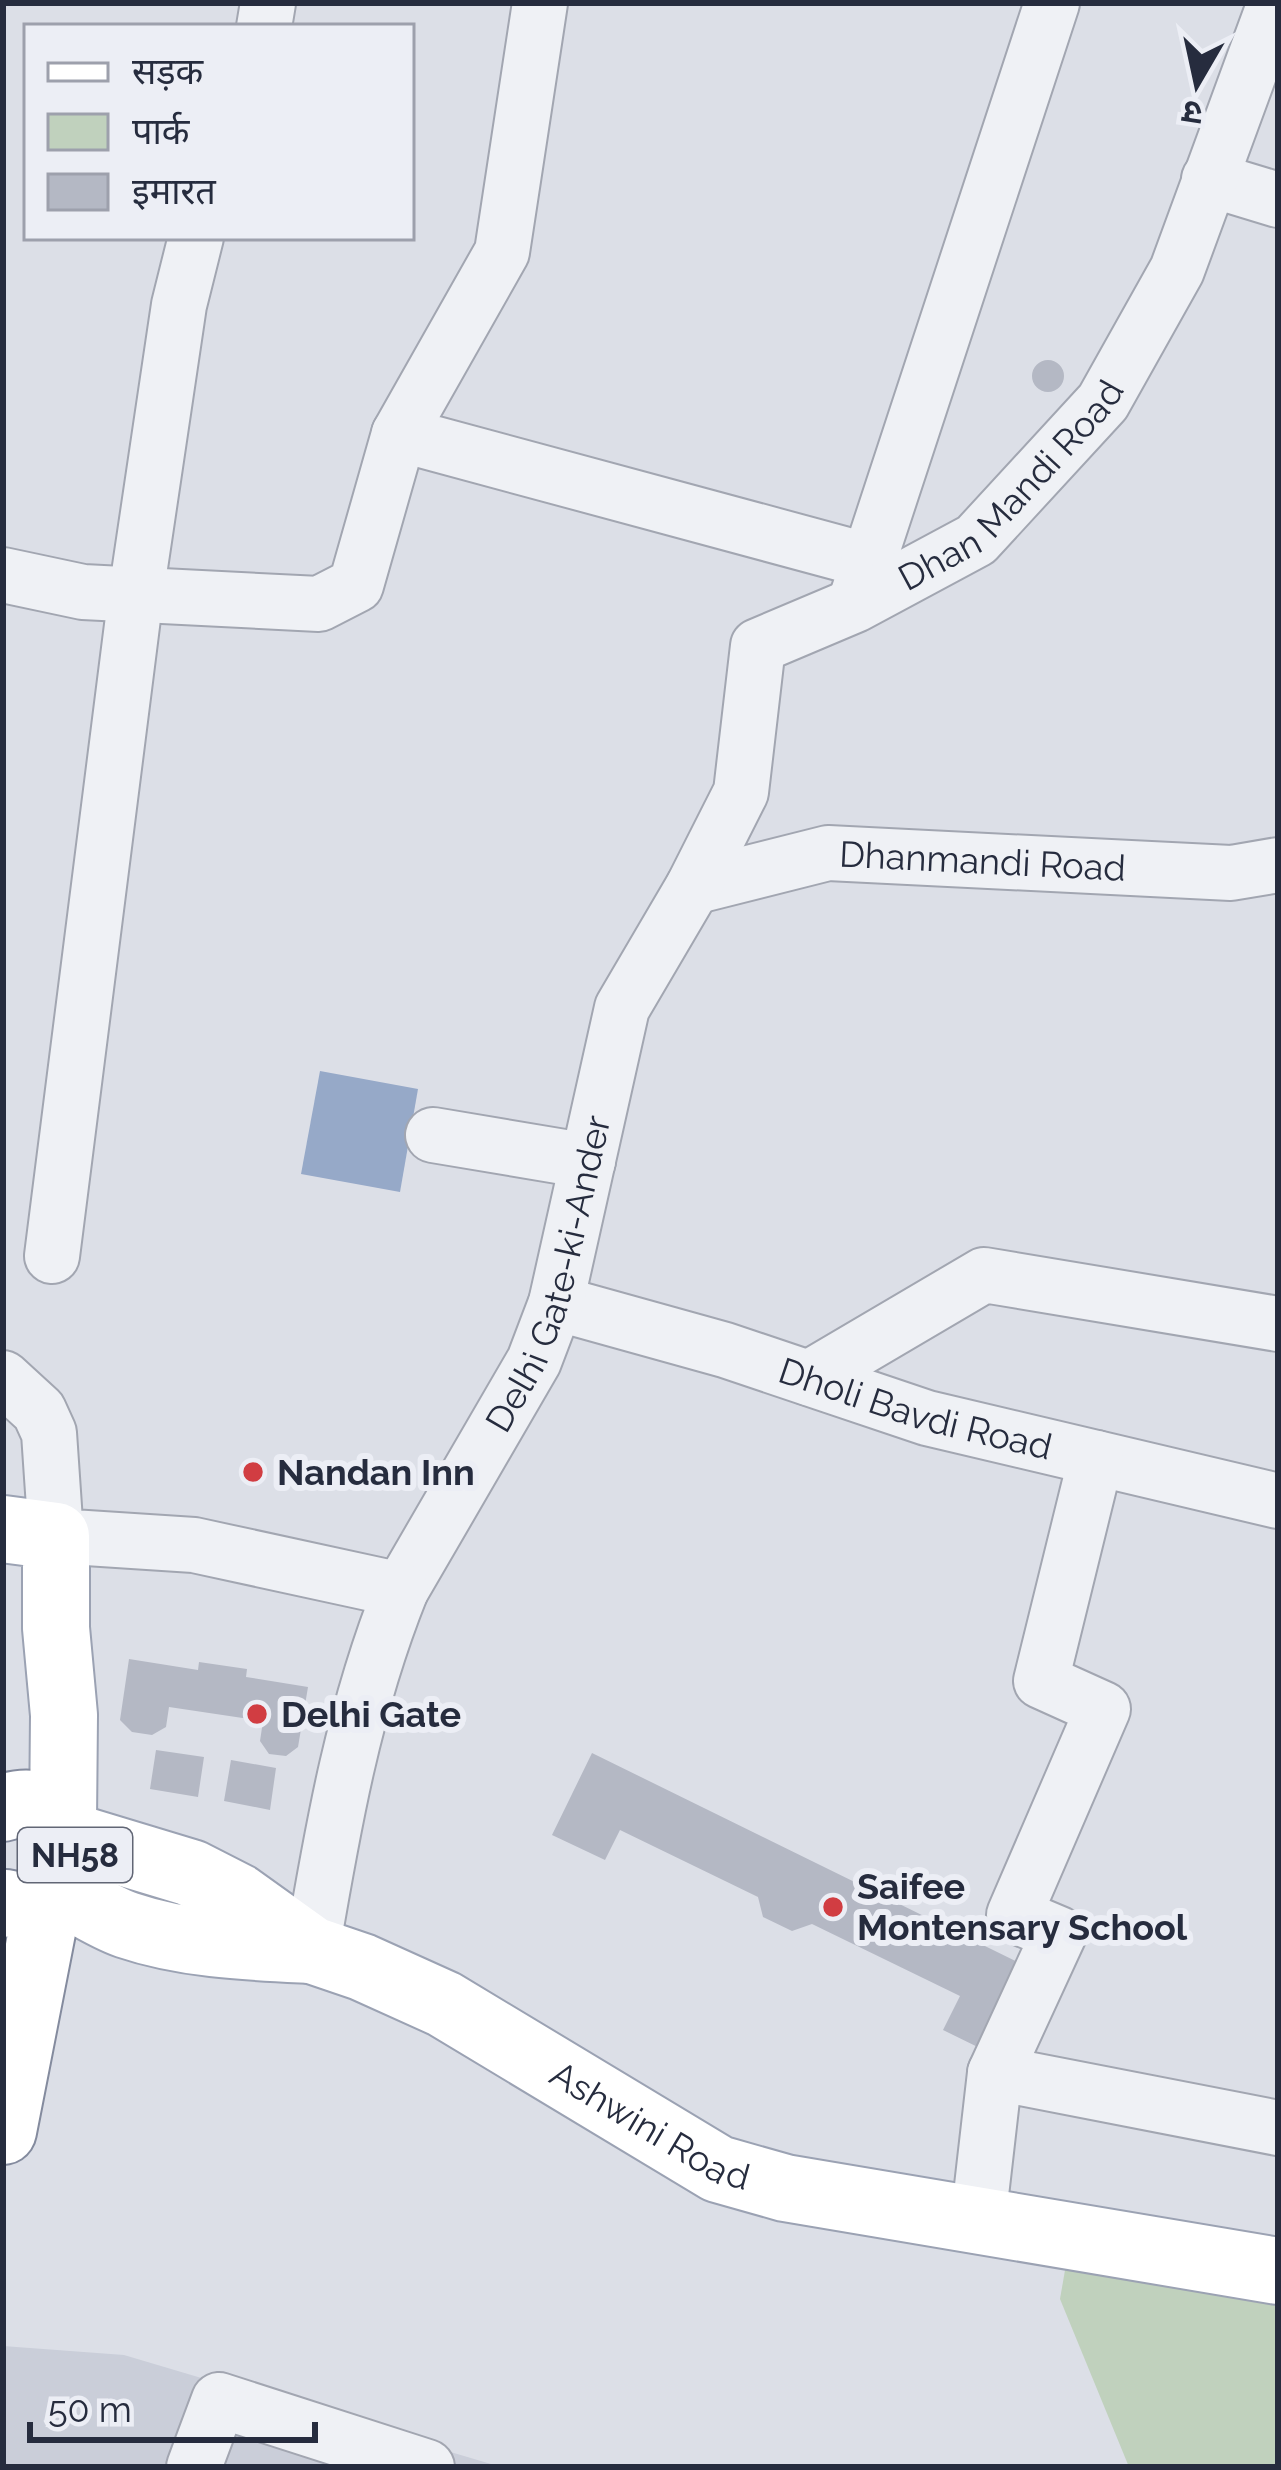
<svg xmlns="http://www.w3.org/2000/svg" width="1281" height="2470" font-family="Raleway,'Noto Sans Devanagari',sans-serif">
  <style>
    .built { fill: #caced9 }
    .green { fill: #c0d1bd }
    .water { fill: #96a9c8 }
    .building { fill: #b4b8c4 }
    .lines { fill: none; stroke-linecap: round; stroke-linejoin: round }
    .minor-casing { stroke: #a2a6b1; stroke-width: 58 }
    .major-casing { stroke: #9ba2b3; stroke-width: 70 }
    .highway-casing { stroke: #848b9e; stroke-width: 70 }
    .minor { stroke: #eff1f5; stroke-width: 54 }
    .major { stroke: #fff; stroke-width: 66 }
    .highway { stroke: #fff; stroke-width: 66 }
    .poi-dot { fill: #d13d42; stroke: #eceef5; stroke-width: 4.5 }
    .labels { text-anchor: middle; stroke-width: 12; stroke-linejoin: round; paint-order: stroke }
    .shield { fill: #eceef5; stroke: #616675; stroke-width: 3 }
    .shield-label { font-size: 33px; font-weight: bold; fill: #262c3e }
    .street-label { font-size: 36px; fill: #262c3e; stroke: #eceef5 }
    .poi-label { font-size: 36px; font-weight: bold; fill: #262c3e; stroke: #eceef5; text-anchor: start }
  </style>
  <rect width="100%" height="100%" fill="#dcdfe7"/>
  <path class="built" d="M3 2346 124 2355 501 2467H3Z"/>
  <path class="green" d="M1071 2236 1278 2275V2467H1129L1060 2299Z"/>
  <path class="water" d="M320 1071 418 1089 400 1192 301 1174Z"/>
  <path class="building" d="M1032 376a16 16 0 1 1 32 0a16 16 0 1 1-32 0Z
    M129 1659 198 1670 199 1662 247 1669 246 1677 308 1687 298 1747 286 1756 269 1754 260 1741 263 1721 169 1707 166 1727 152 1735 132 1732 120 1720Z
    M156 1750 204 1757 198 1797 150 1789Z
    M592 1753 1034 1970 992 2054 943 2030 960 1996 812 1924 792 1931 763 1917 758 1897 620 1830 605 1860 552 1835Z
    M231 1760 276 1768 270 1810 224 1801Z"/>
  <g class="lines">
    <defs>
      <g id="minor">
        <path d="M540 3 502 252 399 434 869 561"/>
        <path d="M264 27 268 3"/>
        <path d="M1209 179 1278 200"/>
        <path d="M3 575 83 592 319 604 356 585 399 434"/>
        <path d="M857 597 1052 3"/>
        <path id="s1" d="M693 887 828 853 1231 873 1278 865"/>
        <path d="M433 1135 588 1161"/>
        <path d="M52 1256 136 594 179 305 196 237"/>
        <path id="s2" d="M556 1303 725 1350 927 1418 1278 1501"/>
        <path id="s3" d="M3 1378 39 1411 49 1433 56 1536 194 1545 401 1590 534 1361 556 1303 622 1008 693 887 741 792 758 646 855 605 976 540 1103 402 1177 270 1275 3"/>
        <path d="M809 1378 984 1275 1278 1324"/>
        <path d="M312 1950C333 1826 354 1707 401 1590"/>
        <path d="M995 2073 1059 1934 1014 1915 1103 1709 1041 1681 1096 1458"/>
        <path d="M978 2221 995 2073 1278 2128"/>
        <path d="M194 2467 219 2400 427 2467"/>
      </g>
      <g id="major">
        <path d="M3 1529 56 1536V1628L64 1715 63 1822"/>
        <path id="s4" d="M72 1837 191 1873 238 1897 312 1950 362 1967 444 2004 718 2169 785 2188 1278 2271"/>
        <path d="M61 1891C82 1902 104 1917 127 1925 186 1945 250 1947 312 1950"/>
      </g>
      <path id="highway" d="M3 1808C90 1776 102 1926 6 1903
        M3 2131 48 1901"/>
    </defs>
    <use href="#minor" class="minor-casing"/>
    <use href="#major" class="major-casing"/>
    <use href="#highway" class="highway-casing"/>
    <use href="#minor" class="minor"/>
    <use href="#major" class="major"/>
    <use href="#highway" class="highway"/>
  </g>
  <g class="poi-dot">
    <circle cx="253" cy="1472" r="12"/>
    <circle cx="257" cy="1714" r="12"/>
    <circle cx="833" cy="1907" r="12"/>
  </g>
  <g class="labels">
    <rect class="shield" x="18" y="1828" width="114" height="54" rx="9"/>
    <g class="shield-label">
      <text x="75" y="1867">NH58</text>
    </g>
    <g class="street-label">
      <text dy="13" stroke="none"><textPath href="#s3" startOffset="1854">Dhan Mandi Road</textPath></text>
      <text dy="13" stroke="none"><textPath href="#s1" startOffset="294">Dhanmandi Road</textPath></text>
      <text dy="13" stroke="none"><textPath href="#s3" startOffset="879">Delhi Gate-ki-Ander</textPath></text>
      <text dy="13" stroke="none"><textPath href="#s2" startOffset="375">Dholi Bavdi Road</textPath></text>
      <text dy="13" stroke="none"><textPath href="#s4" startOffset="651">Ashwini Road</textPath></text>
    </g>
    <g class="poi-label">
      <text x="277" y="1485">Nandan Inn</text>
      <text x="281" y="1727">Delhi Gate</text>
      <text x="857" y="1899">Saifee<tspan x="857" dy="41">Montensary School</tspan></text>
    </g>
  </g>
  <rect width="1281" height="2470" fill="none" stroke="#262c3e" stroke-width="12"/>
  <rect x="24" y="24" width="390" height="216" fill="#eceef5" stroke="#9da0ac" stroke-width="3"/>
  <rect x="48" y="63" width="60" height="18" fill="#ffffff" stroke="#9da0ac" stroke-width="3"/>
  <text x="132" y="84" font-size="36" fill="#262c3e">सड़क</text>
  <rect x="48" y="114" width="60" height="36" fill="#c0d1bd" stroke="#9da0ac" stroke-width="3"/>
  <text x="132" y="144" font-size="36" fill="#262c3e">पार्क</text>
  <rect x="48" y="174" width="60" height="36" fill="#b4b8c4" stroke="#9da0ac" stroke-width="3"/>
  <text x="132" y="204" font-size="36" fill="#262c3e">इमारत</text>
  <g transform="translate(1197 84) rotate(189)" stroke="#eceef5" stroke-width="9" paint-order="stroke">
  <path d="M0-9L21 45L0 30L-21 45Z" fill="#262c3e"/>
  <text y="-18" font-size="33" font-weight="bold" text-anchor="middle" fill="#262c3e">उ</text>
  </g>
  <path d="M30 2422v18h285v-18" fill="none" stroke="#262c3e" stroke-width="6"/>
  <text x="48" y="2422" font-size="36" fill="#262c3e" stroke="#eceef5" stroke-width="9" paint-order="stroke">50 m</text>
</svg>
